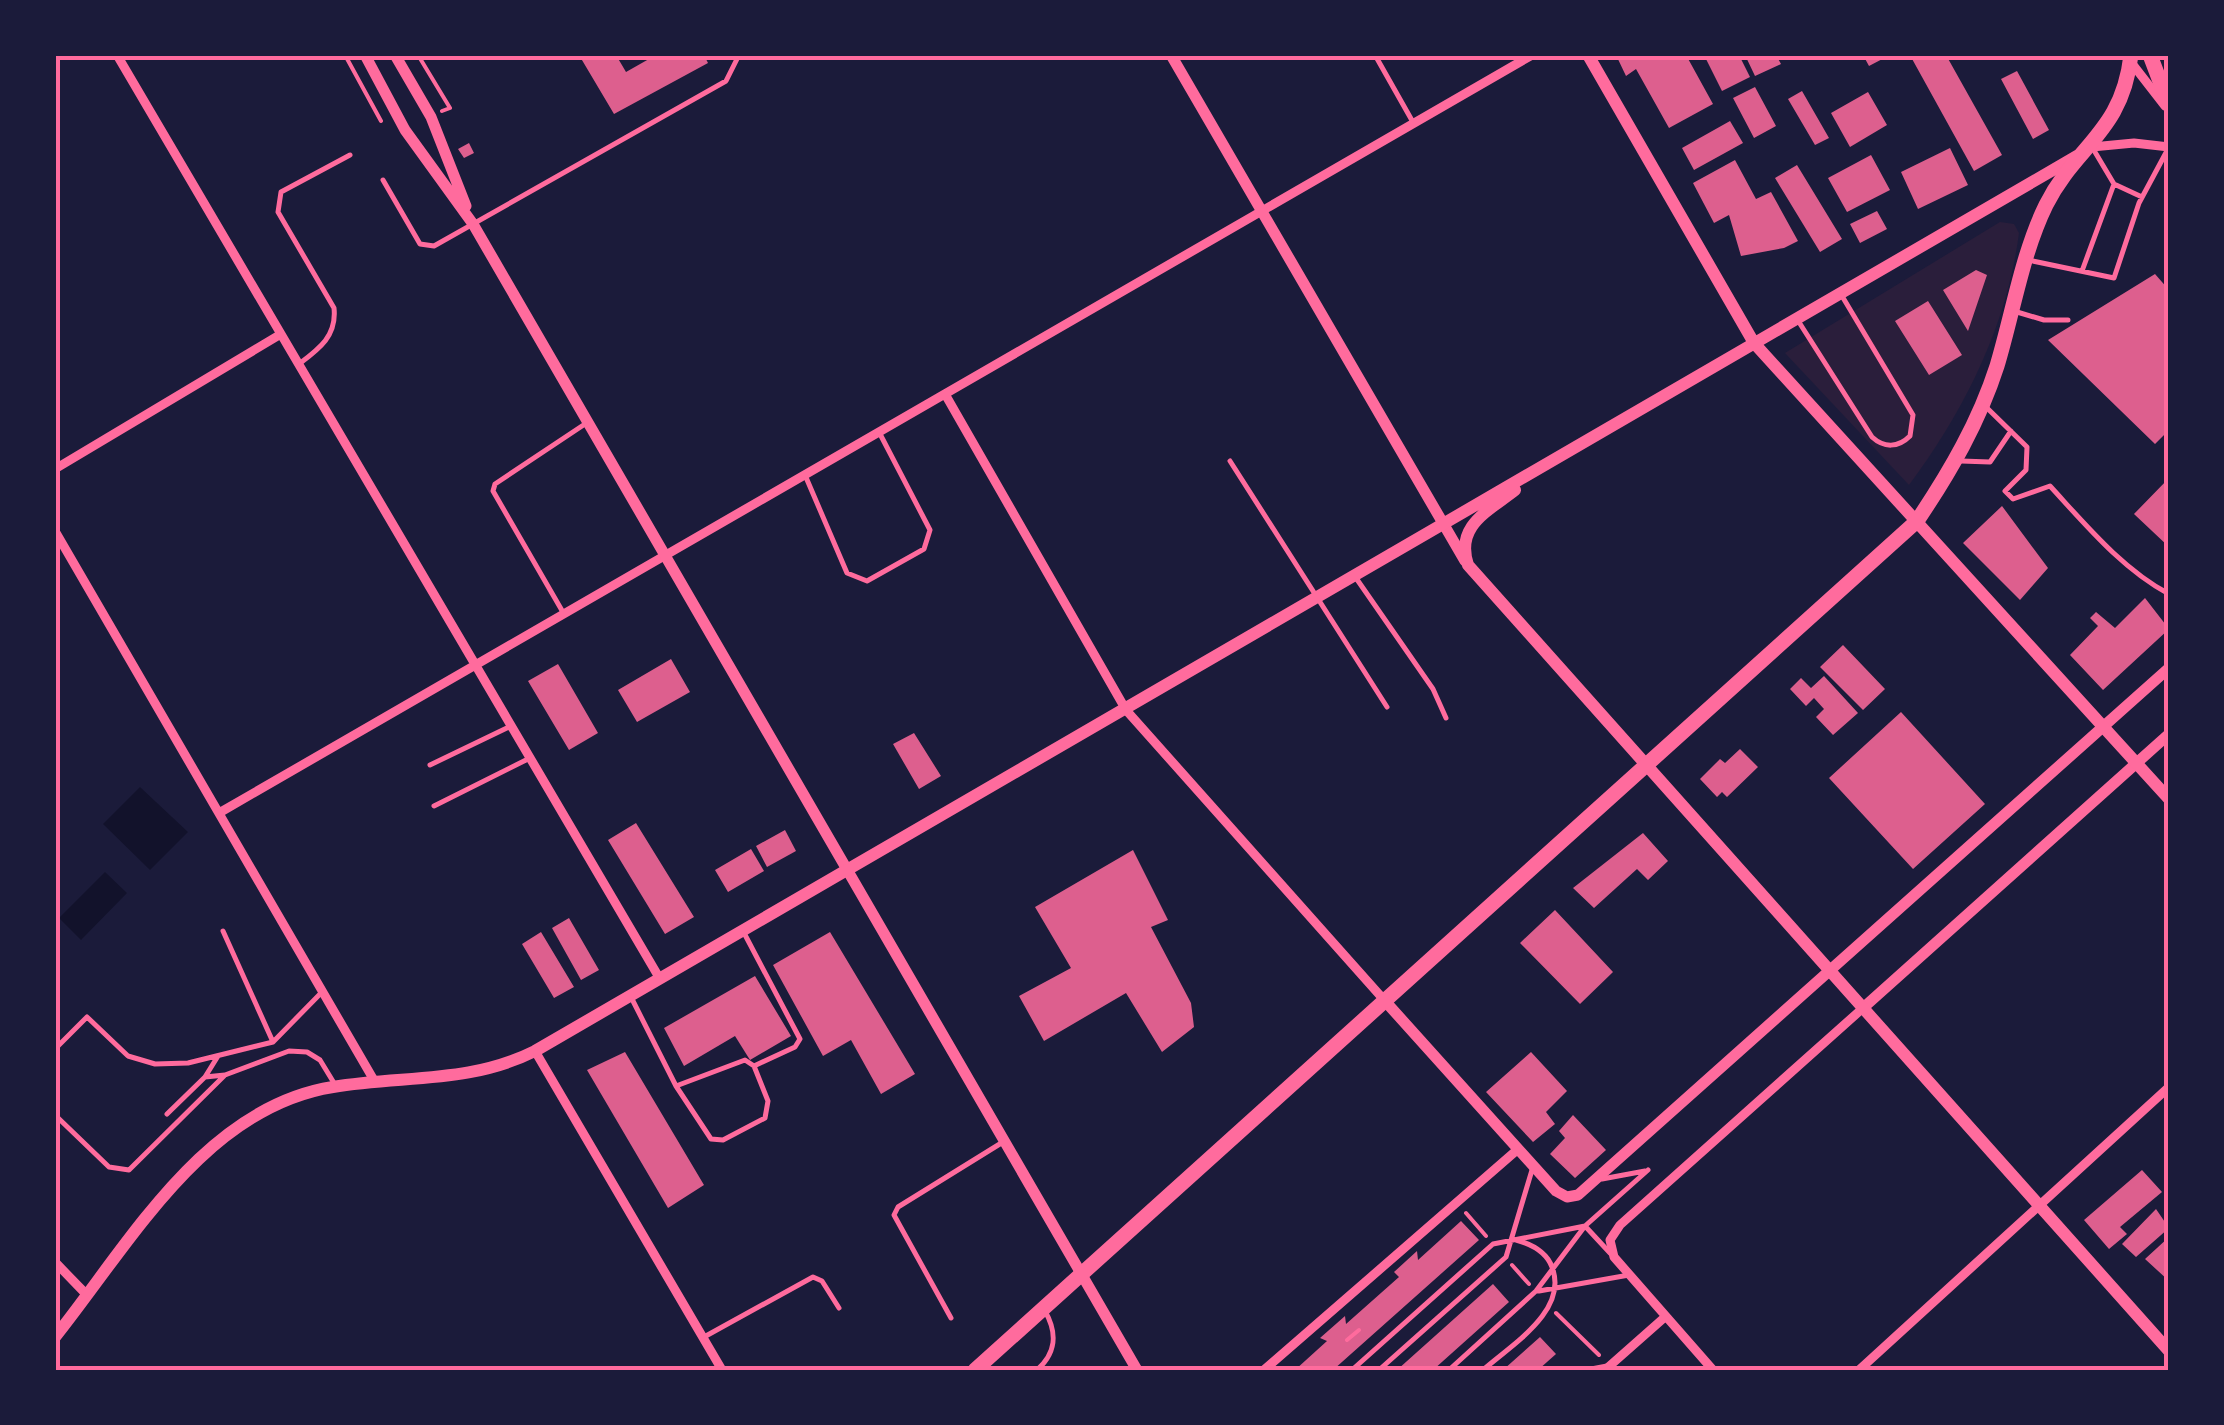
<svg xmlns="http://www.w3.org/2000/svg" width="2224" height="1425" font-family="'Exo 2',sans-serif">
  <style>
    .green { fill: #2a1e3b }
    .water { fill: #12122b }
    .building { fill: #dd5f8e }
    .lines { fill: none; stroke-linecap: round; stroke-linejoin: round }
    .path { stroke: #ff6b9d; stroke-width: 4 }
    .service { stroke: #ff6b9d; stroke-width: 5 }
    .minor { stroke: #ff6b9d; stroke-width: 9 }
    .tertiary { stroke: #ff6b9d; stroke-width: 11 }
    .secondary { stroke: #ff6b9d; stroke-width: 12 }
    .primary { stroke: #ff6b9d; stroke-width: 15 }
    .neatline { fill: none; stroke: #ff6b9d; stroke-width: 4 }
  </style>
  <rect width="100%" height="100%" fill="#1b1b3a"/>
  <path class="green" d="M2000 222 2014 224 2019 233C2007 326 1964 411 1909 485L1785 353Z"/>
  <path class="water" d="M140 787 188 832 150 870 103 824Z
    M105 872 127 893 81 940 59 918Z"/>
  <path class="building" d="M579 55H616L626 72 656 55H704L708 63 614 114Z
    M1616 55H1686L1713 104 1669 128 1636 69 1626 76Z
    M1704 55H1739L1750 77 1722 91Z
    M1745 55H1776L1781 64 1755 76Z
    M1863 55H1890L1869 66Z
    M1946 55 2002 155 1974 171 1911 57Z
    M2017 71 2049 130 2033 139 2001 79Z
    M1755 87 1776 126 1754 138 1733 98Z
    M1802 91 1829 138 1815 145 1788 99Z
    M1868 92 1887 125 1850 147 1831 113Z
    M1730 121 1743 143 1694 170 1682 148Z
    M469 143 474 153 464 158 458 149Z
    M1950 148 1968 185 1918 209 1901 172Z
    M1871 155 1890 190 1847 212 1828 178Z
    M1735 160 1756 199 1771 192 1798 241 1784 248 1741 256 1729 215 1714 223 1693 183Z
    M1797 165 1842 239 1820 252 1775 178Z
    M1877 211 1887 229 1860 243 1850 224Z
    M1976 270 1987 275 1968 331 1943 290Z
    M2155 274 2169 290V430L2155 444 2048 340Z
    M1928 301 1962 355 1929 375 1895 321Z
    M2169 478V547L2134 514Z
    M2002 506 2048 568 2020 600 1963 543Z
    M2145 598 2169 629 2103 690 2070 655 2098 626 2090 618 2096 612 2115 628Z
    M1843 645 1885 689 1863 710 1820 667Z
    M671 659 690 692 637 722 618 690Z
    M558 664 598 733 569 750 528 681Z
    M1824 676 1858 713 1833 735 1816 717 1824 709 1814 698 1806 706 1790 689 1801 678 1811 688Z
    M1901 712 1985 804 1913 869 1829 778Z
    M914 733 941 776 919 789 893 744Z
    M1740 749 1758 767 1727 797 1722 792 1717 797 1700 779 1720 759 1725 763Z
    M636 823 694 917 665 934 608 840Z
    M785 830 796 851 767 867 756 846Z
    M1643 833 1668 861 1648 880 1637 869 1594 908 1573 888Z
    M751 849 764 871 728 892 715 870Z
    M1133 850 1168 920 1151 927 1191 1003 1194 1027 1162 1052 1126 993 1044 1041 1019 996 1071 968 1035 907Z
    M1555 910 1613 972 1580 1004 1520 943Z
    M569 918 599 970 581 980 552 928Z
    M541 932 574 987 554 998 522 944Z
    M830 932 915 1074 881 1094 851 1040 823 1056 773 965Z
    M755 976 791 1036 750 1060 735 1036 684 1066 664 1028Z
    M625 1052 704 1185 668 1208 587 1070Z
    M1531 1052 1567 1091 1546 1112 1555 1124 1533 1142 1486 1092Z
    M1573 1115 1606 1150 1575 1178 1550 1154 1565 1138 1559 1131Z
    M2142 1170 2162 1192 2120 1227 2127 1234 2109 1249 2084 1220Z
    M2156 1209 2169 1228 2136 1257 2122 1244Z
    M1461 1221 1479 1240 1333 1370H1295L1327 1341 1320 1338 1345 1316 1346 1324 1399 1277 1394 1272 1417 1251 1418 1260Z
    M2169 1237V1281L2145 1259Z
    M1493 1284 1509 1302 1433 1370H1397Z
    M1540 1337 1556 1354 1538 1370H1503Z"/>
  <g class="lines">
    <path class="path" d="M345 55 381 121
      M418 55 450 108 442 111
      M1466 1213 1486 1236
      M1512 1265 1529 1284
      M1556 1313 1599 1355
      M1347 1340 1359 1330"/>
    <path class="service" d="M1375 55 1414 124
      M2092 147 2114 184 2142 197
      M383 180 420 244 434 246 726 81 739 55
      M2028 260 2114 278 2139 203 2169 147
      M2082 271 2114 184
      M2017 312 2044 320H2068
      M1797 319 1872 437C1884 448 1898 448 1910 436L1913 415 1842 296
      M299 364C319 349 337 336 334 308L278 212 281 192 350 155
      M1986 407 2027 447 2026 470 2005 491 2013 499 2050 486C2085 524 2122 569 2169 594
      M1230 461 1387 707
      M1961 461 1990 462 2011 431
      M805 475 847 573 867 581 924 549 930 530 879 432
      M1356 578 1433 689 1446 718
      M564 614 493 491 495 484 588 422
      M430 765 511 726
      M434 806 530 758
      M223 931 273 1042
      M743 931 800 1039 795 1047 754 1066
      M632 999 676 1086 711 1139 723 1140 765 1118 768 1101 754 1066 745 1060 676 1086
      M55 1049 87 1017 128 1056 155 1064 188 1063 273 1042 322 992
      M205 1077 225 1075
      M167 1114 205 1077 218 1056
      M55 1115 109 1167 129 1170 225 1075 289 1051 307 1052 320 1060 334 1083
      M1602 1179 1645 1171
      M1585 1226 1610 1253
      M1539 1291 1629 1275
      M951 1318 894 1215 898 1207 1003 1142
      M704 1337 813 1277 822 1281 839 1308
      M1037 1370C1056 1353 1058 1334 1045 1311
      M1352 1370 1493 1244 1585 1226
      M1379 1370 1506 1257 1532 1170
      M1449 1370 1536 1291 1585 1226 1648 1170
      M1483 1370C1511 1345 1569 1311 1552 1267 1546 1251 1531 1244 1516 1240
      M1586 1370 1607 1366"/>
    <path class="minor" d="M117 55 660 979
      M2130 61 2165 106
      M2092 147 2134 143 2169 147
      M945 394 1126 710 1385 1001
      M55 469 281 334
      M55 531 375 1082
      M219 813 1532 55
      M535 1051 722 1370
      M55 1262 85 1293
      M1264 1370 1517 1150
      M1605 1370 1665 1317
      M1713 1370 1614 1257 1610 1240 1620 1225 1863 1008
      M1859 1370 2169 1087"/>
    <path class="tertiary" d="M365 55 405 130 473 224 1137 1370
      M395 55 431 117 466 206
      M1171 55 1465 561
      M1385 1001 1556 1191 1567 1197 1578 1195 2169 668
      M1863 1008 2169 734"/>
    <path class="secondary" d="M1588 55 1754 343 2169 799
      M1515 490C1487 512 1455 526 1468 565L2169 1351
      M55 1337C130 1243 205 1107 333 1087 404 1075 469 1084 535 1051L2077 156"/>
    <path class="primary" d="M2150 55 2169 105
      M975 1370 1917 521C1950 472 1979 422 1997 366 2013 313 2022 254 2046 205 2076 145 2122 133 2131 55"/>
  </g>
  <rect width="2224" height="1425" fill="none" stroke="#1b1b3a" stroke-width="115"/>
  <rect x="58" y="58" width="2108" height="1310" class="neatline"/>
</svg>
